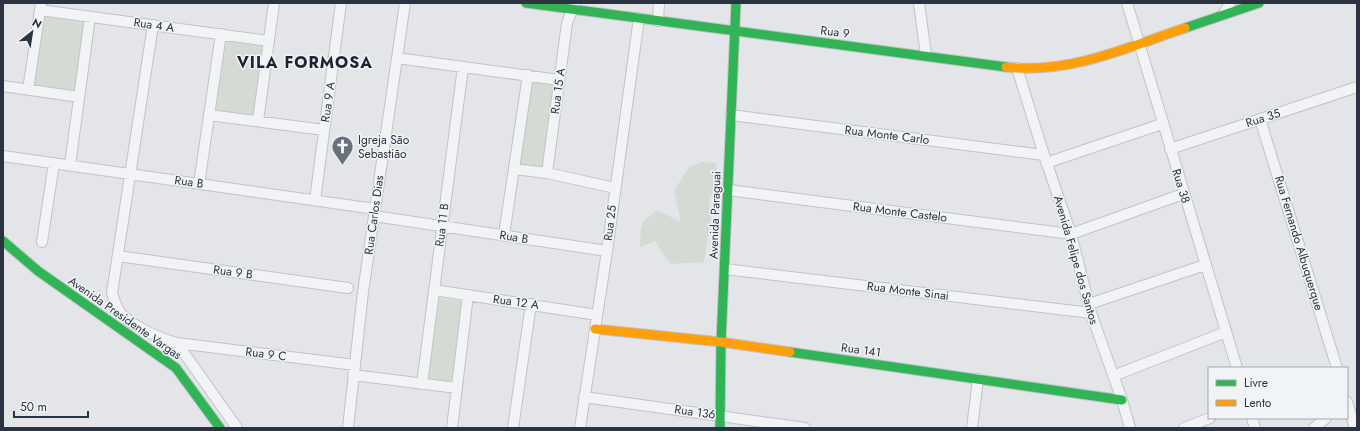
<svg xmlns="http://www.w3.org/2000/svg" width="1360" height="431" font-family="Jost,sans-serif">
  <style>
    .green { fill: #d4dbd4 }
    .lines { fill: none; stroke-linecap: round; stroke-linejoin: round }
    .street-casing { stroke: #c1c3c6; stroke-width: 12 }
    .fast-casing { stroke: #c1c3c6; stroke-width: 11 }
    .slow-casing { stroke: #c1c3c6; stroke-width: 11 }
    .path { stroke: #c1c3c6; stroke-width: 2; stroke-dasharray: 3 3; stroke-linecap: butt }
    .street { stroke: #f2f3f5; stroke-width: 10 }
    .fast { stroke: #30b455; stroke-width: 9 }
    .slow { stroke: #ff9f0a; stroke-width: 9 }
    .labels { text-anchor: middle; stroke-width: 3; stroke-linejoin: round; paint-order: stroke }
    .street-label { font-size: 12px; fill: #2b3340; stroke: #f1f4f7 }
    .poi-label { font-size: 12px; fill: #2b3340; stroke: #f1f4f7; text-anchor: start }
    .district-label { font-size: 16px; font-weight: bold; letter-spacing: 1px; fill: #1d2431; stroke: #f1f4f7 }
  </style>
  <rect width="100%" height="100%" fill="#e3e5e8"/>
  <path class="green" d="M45 16 86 22 75 90 34 85Z
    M226 41 263 46 254 115 241 113 239 116 216 110 215 104 218 84H220Z
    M531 82 555 85 543 168 519 164Z
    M703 162 716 163 718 181 709 200 711 219 704 262 670 264 655 241 640 247C641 227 639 222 657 210L681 222 674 191 689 167Z
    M439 298 463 301 452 382 427 379Z"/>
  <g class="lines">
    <defs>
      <path id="street" d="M919 3 926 55
        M1127 3 1237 368
        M40 10 269 41
        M1223 15 1230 3
        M658 21 659 3
        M153 25 112 293C114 299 116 306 119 311 128 325 162 339 177 343L237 428
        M397 58 559 80
        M1017 68 1044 155 1071 234 1091 313 1122 400 1130 428
        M3 86 79 97
        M28 90 41 3
        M209 115 324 130
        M731 115 1044 155
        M1260 119 1337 368
        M258 121 274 3
        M1170 149 1357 87
        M3 156 375 209
        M1046 163 1162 124
        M70 165 90 17
        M514 169 547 173 615 188
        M547 173 567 23 575 3
        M199 184 221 34
        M728 190 1071 234 1183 194
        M315 200 341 3
        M374 216 607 251
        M504 235 528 75
        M42 242 54 163
        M118 256 348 288
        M725 269 1091 313
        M434 290 597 315
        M1089 304 1205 265
        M177 343 355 365
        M353 375 457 388
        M1113 376 1226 332
        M422 384 463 67
        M584 397 805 428
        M1347 402 1355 428
        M1252 418 1255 428
        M348 428 363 292 405 3
        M452 428 468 295
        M513 428 531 304
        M580 428 607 251 639 18
        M972 428 978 379
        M1184 428 1210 418
        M1314 428 1326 418"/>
      <path id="fast" d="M526 3 1006 67
        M1185 28 1259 3
        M3 241 38 271 176 368 220 428
        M790 352 1122 400
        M720 428 721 342 736 3"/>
      <path id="slow" d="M1006 67C1068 75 1128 47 1185 28
        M595 329 721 342 790 352"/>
    </defs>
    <use href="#street" class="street-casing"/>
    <use href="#fast" class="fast-casing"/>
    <use href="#slow" class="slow-casing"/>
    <path class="path" d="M94 297 103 294"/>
    <use href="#street" class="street"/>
    <use href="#fast" class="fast"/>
    <use href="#slow" class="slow"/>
  </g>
  <defs>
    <symbol id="church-pin" viewBox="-11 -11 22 30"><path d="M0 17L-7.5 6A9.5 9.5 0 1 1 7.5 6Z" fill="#6b717b" stroke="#f1f4f7"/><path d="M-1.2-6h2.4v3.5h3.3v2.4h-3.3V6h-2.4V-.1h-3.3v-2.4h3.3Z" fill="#fff"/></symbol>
  </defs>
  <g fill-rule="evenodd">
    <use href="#church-pin" x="330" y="134" width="25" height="34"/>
  </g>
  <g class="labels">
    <g class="street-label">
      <text transform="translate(154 25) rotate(8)" y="4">Rua 4 A</text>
      <text transform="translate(835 32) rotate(7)" y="4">Rua 9</text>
      <text transform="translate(558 91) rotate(-82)" y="4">Rua 15 A</text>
      <text transform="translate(328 102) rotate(-82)" y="4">Rua 9 A</text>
      <text transform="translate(1263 118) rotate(-18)" y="4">Rua 35</text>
      <text transform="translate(887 135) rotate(7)" y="4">Rua Monte Carlo</text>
      <text transform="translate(189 182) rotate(8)" y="4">Rua B</text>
      <text transform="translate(1181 186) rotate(73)" y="4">Rua 38</text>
      <text transform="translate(900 212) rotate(7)" y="4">Rua Monte Castelo</text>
      <text transform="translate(374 215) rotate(-82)" y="4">Rua Carlos Dias</text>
      <text transform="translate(715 215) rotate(-88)" y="4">Avenida Paraguai</text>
      <text transform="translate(610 223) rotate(-83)" y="4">Rua 25</text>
      <text transform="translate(442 225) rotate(-83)" y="4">Rua 11 B</text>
      <text transform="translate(514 237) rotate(9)" y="4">Rua B</text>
      <text transform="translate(1299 243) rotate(73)" y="4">Rua Fernando Albuquerque</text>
      <text transform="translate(1076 260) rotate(74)" y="4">Avenida Felipe dos Santos</text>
      <text transform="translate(233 272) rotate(8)" y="4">Rua 9 B</text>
      <text transform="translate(908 291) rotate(7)" y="4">Rua Monte Sinai</text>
      <text transform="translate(516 302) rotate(8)" y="4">Rua 12 A</text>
      <text transform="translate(125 318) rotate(35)" y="4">Avenida Presidente Vargas</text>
      <text transform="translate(861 350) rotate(8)" y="4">Rua 141</text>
      <text transform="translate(266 354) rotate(7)" y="4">Rua 9 C</text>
      <text transform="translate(695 412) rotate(8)" y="4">Rua 136</text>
    </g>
    <g class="poi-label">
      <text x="358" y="144">Igreja São<tspan x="358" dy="14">Sebastião</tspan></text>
    </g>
    <g class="district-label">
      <text x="305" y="68">VILA FORMOSA</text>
    </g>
  </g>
  <rect width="1360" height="431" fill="none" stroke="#2b3340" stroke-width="8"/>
  <rect x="1208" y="367" width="140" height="52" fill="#f1f4f7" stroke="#a2a7ae"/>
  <rect x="1216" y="380" width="20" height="6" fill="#30b455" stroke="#a2a7ae"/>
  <text x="1244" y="387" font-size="12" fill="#2b3340">Livre</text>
  <rect x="1216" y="400" width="20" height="6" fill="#ff9f0a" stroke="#a2a7ae"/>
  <text x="1244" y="407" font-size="12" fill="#2b3340">Lento</text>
  <g transform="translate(32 32) rotate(30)" stroke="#f1f4f7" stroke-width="3" paint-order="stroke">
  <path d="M0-3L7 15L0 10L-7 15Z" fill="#2b3340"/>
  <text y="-6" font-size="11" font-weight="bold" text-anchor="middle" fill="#2b3340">N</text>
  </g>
  <path d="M14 411v6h74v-6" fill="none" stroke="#2b3340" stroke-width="2"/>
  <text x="20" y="411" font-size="12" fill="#2b3340" stroke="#f1f4f7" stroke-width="3" paint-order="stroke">50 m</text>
</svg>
